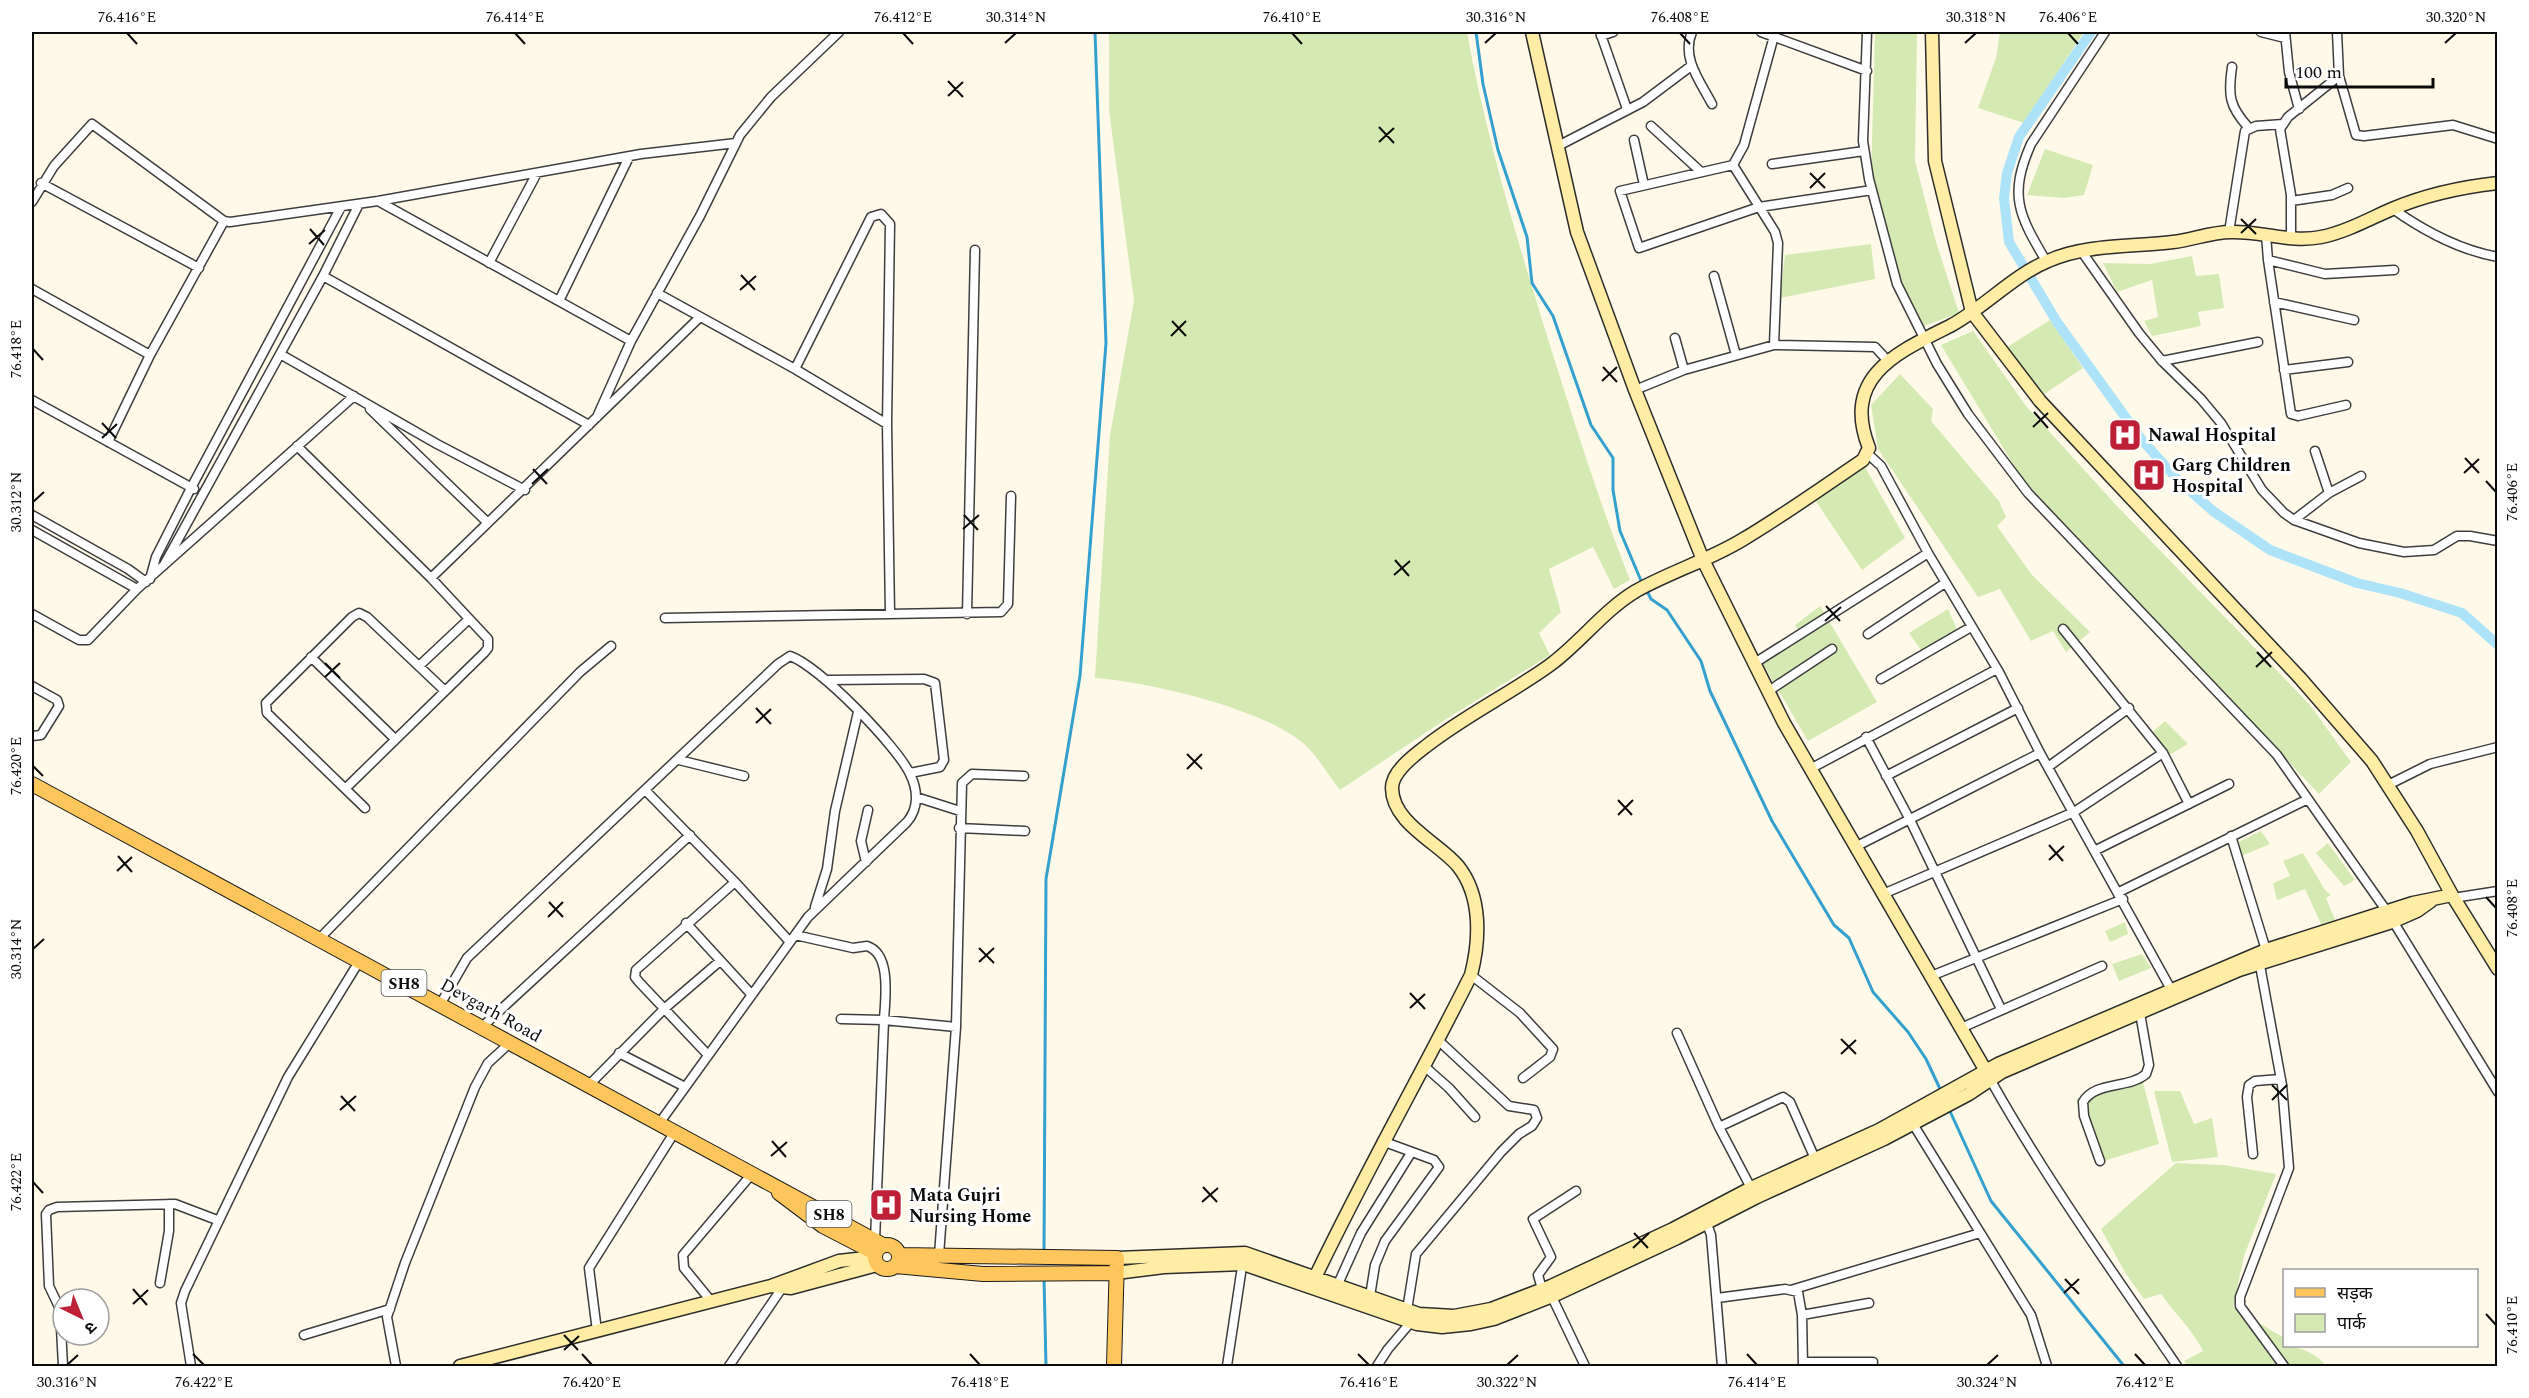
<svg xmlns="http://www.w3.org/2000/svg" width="2529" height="1398" font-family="Spectral,'Noto Sans Devanagari',serif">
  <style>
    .green { fill: #d5eab3 }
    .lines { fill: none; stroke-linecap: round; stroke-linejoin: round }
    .stream { stroke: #33a0d0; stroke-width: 3 }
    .canal { stroke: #ade3f8; stroke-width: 10 }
    .street-casing { stroke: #3e3e3e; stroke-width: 11 }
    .secondary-casing { stroke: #2d2d2d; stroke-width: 15 }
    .primary-casing { stroke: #1c1c1c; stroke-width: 16 }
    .street { stroke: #fff; stroke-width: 8 }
    .secondary { stroke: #ffeda5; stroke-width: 12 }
    .primary { stroke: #fcc65d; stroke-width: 14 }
    .ticks { fill: none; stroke: #0b0b0b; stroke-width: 2 }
    .labels { text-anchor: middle; stroke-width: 6; stroke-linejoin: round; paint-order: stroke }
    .shield { fill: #fff; stroke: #545454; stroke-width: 1.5 }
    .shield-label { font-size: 16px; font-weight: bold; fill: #0b0b0b }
    .poi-label { font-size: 18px; font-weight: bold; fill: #0b0b0b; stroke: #fff; text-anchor: start }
    .street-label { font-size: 18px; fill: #0b0b0b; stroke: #fff }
    .neatline { fill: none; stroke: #0b0b0b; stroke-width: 2 }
    .ticks-label { font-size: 15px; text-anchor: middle; fill: #0b0b0b }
  </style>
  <rect width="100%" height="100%" fill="#fff9ea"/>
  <path class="green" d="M1109 32H1467C1485 132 1514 229 1544 326 1571 412 1597 497 1630 580L1614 589 1593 547 1549 569 1561 612 1539 633 1550 655 1443 721 1340 790C1328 775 1317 755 1303 743 1261 708 1149 682 1095 678L1110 435 1134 301 1109 110Z
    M1875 32H1917L1915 161 1936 242 1959 313 1924 326 1898 275 1871 177Z
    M2000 32H2084L2024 123 1978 108 1996 58Z
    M2045 149 2093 165 2084 195 2064 198 2027 195Z
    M1871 244 1875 279 1780 298 1785 255Z
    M2192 256 2196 276 2219 274 2224 308 2198 312 2201 326 2152 336 2144 321 2158 317 2152 280 2117 292 2103 263 2150 264Z
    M2050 320 2083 368 2037 399 2004 349Z
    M1973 331 2026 406 2117 506 2310 705 2351 762 2319 794 2022 479 1941 345Z
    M1900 374 1933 409 1931 421 1999 501 2006 517 1997 526 2032 575 2090 632 2066 652 2053 631 2031 641 2000 589 1978 597 1878 449 1871 405Z
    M1865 467 1905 538 1862 570 1815 500Z
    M1820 606 1877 702 1808 741 1762 662 1802 635 1795 625Z
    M1948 609 1957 630 1921 650 1909 633Z
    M2165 721 2188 744 2164 758 2147 737Z
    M2261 831 2270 844 2241 856 2237 843Z
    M2328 843 2355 880 2344 886 2316 853Z
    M2303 853 2325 890 2331 895 2326 898 2336 922 2322 926 2305 889 2277 900 2273 883 2290 876 2283 861Z
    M2125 922 2128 934 2110 942 2105 931Z
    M2142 954 2151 968 2119 981 2112 964Z
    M2142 1079 2159 1144 2097 1163 2076 1099Z
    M2154 1091H2180L2194 1124 2212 1118 2218 1157 2172 1162Z
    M2176 1163 2224 1165 2276 1174 2244 1256 2233 1307 2284 1338V1346C2300 1346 2317 1354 2326 1366H2188L2184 1361 2203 1351C2193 1330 2174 1313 2161 1294L2144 1299 2126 1274 2101 1229Z"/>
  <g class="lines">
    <path class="stream" d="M1476 32 1483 84 1498 150 1527 237 1532 283 1553 316 1591 425 1613 458V490L1620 531 1642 583
      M1646 589 1651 599 1667 610 1701 661 1710 691 1772 821 1834 925 1849 938 1873 992 1908 1032 1926 1059 1942 1093
      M1949 1109 1991 1201 2124 1366
      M1044 1254 1046 879 1080 676 1106 343 1095 32
      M1044 1278 1046 1366"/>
    <path class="canal" d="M2091 32 2019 137 2007 173 2004 198 2009 242 2057 322 2141 439 2178 480 2213 511 2270 550 2357 583 2400 593 2462 613 2498 645"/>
    <defs>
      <path id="street" d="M1600 32 1627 109
        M1692 32C1681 58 1700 81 1712 104
        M1761 32 1867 71
        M1867 32 1863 141 1869 179 1897 284 1937 364 1968 414 2028 493 2277 755 2388 913 2498 1092
        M2261 32 2285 38
        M2285 32 2289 72 2299 109
        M2337 32 2339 76 2356 135 2364 136 2453 125 2498 139
        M1601 36 1613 32
        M1774 36 1744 145 1733 165 1620 191 1639 248 1759 207 1872 190
        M2232 67C2228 95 2229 106 2248 127
        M1651 126 1700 171
        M1634 140 1644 185
        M1558 146 1643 102 1691 66
        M1772 164 1864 151
        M1733 165 1775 232 1778 243 1774 345
        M41 183 199 268
        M378 201 631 341
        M2291 201 2332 195 2348 188
        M32 202 54 166 92 124 224 221 230 222 378 201 641 154 736 143
        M2393 209C2424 231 2459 250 2498 257
        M2229 232 2245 131 2256 126 2283 124
        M2266 235 2268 260 2325 274 2394 270
        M2291 238V195L2280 129 2288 117 2339 76
        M2082 252 2139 333 2162 361 2201 399 2221 423 2262 490 2284 513 2294 520 2359 543 2404 552 2434 550 2457 536H2470L2498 541
        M2268 260 2291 414 2298 416 2346 405
        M2046 261C2019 215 2008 196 2031 144L2105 32
        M489 263 537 173
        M323 276 589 425
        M1714 276 1736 355
        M32 289 150 355
        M657 293 795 369 887 424
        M559 301 629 157
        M2274 302 2354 320
        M1675 338 1684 370
        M280 354 437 444 525 490
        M2162 361 2258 342
        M795 369 871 217 881 214 890 224 887 424 890 614
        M2284 370 2348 362
        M1635 390 1684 370 1774 345 1875 347 1888 361
        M32 400 194 489
        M370 409 488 523
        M597 417 631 341 700 216 740 135 771 97 839 32
        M108 442 150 355 224 221
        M297 446 431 578 488 639V648L484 653 346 788
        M2315 451 2329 493
        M1868 454 1881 466 1928 553 1999 672 2040 753 2173 993
        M32 515 128 569 146 582
        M2294 520 2329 493 2361 476
        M32 530 137 589
        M164 565 323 276 359 204
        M431 578 700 317
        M150 579 156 557 191 488 341 207
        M32 614 79 640H88L137 589 354 396
        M967 614 975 250
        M665 618 1001 612 1008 604 1011 496
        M2063 629 2163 753 2189 804
        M1868 634 1945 583
        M311 657 395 739
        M1753 664 1928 553
        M419 666 469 619
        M1881 679 1971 627
        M829 680 924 679 935 683 944 760 940 767 910 773
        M32 686 57 700 59 706 41 735 32 736
        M1767 692 1832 649
        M1866 737 1910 820 2001 1009
        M679 760 744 776
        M2048 767 2129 708
        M1810 769 1997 669
        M1886 776 2018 708
        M2388 785 2430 764 2498 747
        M646 791 735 882 790 942
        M916 797 960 811
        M365 808 267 713 266 703 352 617 359 613 367 617 444 690
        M959 828 1025 831
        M2231 836 2266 950
        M1855 847 2040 753
        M2096 850 2229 784
        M866 862 861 841 868 810
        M2119 892 2308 799
        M1883 894 2074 812 2163 753
        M2453 898 2498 891
        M815 907 827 869 835 811 858 712
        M686 923 752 995
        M795 935 853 948 867 946C892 954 885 1000 884 1020L841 1019
        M320 938 580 672 611 646
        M2259 960 2282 1085 2289 1168 2240 1297V1306L2284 1366
        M1471 975 1520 1013 1553 1049 1550 1057 1523 1078
        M1931 976 2123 899
        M441 1003 467 958 778 664 790 656C819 666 897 746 910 774 918 790 919 808 907 822L808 917 658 1125
        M483 1026 690 835
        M1961 1028 2102 966
        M1677 1033 1719 1127 1751 1188
        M619 1053 685 1087
        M708 1055 639 982 635 977 636 970 735 882
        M1423 1065 1449 1088 1475 1117
        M1990 1079C2046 1179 2113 1272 2177 1366
        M589 1085 664 1009 720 961
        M1913 1124 2031 1315 2047 1366
        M1719 1127 1783 1097 1790 1102 1816 1161
        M2253 1154 2247 1097 2249 1085 2255 1081 2281 1079
        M2100 1161 2084 1116 2083 1102C2095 1081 2129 1089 2146 1074L2149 1065 2140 1013
        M1705 1218 1711 1235 1722 1366
        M875 1240 884 1020 956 1027
        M939 1255 956 1027 962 783 972 774 1024 776
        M160 1283 169 1231V1204
        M1338 1284 1361 1233 1411 1153
        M1542 1289 1538 1275 1551 1257 1533 1219 1576 1191
        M1791 1290 1980 1233
        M1370 1296 1375 1265 1385 1241 1439 1167 1434 1160 1382 1141
        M1552 1297 1585 1366
        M1717 1298 1785 1289 1798 1292 1802 1315 1803 1366
        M711 1301 684 1268 683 1255 751 1175
        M1407 1310 1416 1254 1501 1152 1519 1134 1532 1126 1537 1118 1534 1110 1509 1106 1438 1040
        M1802 1315 1869 1303
        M597 1331 589 1268 674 1133
        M304 1335 390 1309
        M1803 1362H1873
        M63 1366 60 1309 49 1286 46 1214 49 1210 57 1207 175 1204 217 1220
        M191 1366 181 1303 185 1291 288 1077 360 960
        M396 1366 387 1317 405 1263 475 1087 488 1063 511 1042
        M729 1366 782 1288
        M1227 1366 1243 1260
        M1377 1366 1388 1349 1411 1322"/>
      <path id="secondary" d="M1532 32 1577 232 1635 390 1703 560 1784 723 1990 1078
        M1932 32 1935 161 1972 312 2040 401 2300 678 2372 761 2417 831 2452 895 2498 969
        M1117 1258 1245 1253 1419 1314 1454 1316 1491 1309 1551 1286 1673 1229 1751 1188 1879 1130 1998 1064 2266 950 2413 903 2452 895
        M1116 1273 1164 1267 1243 1264 1417 1324 1442 1327 1471 1324 1494 1319 1555 1295 1677 1238 1757 1197 1884 1139 1969 1094 2002 1072 2239 970 2392 922 2417 911 2431 901
        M771 1286 791 1288 877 1265
        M1311 1286C1361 1180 1419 1079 1471 975 1480 940 1482 896 1458 866 1439 843 1392 823 1392 788 1392 772 1413 756 1425 747 1464 716 1510 694 1550 665 1580 643 1604 610 1636 591 1670 572 1709 560 1742 540 1784 515 1823 487 1863 460L1869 448C1841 377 1896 353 1950 326 1984 308 2012 276 2048 261 2085 244 2133 247 2173 242 2192 240 2211 232 2231 232 2261 231 2291 243 2321 237 2346 232 2369 219 2392 209 2425 195 2462 187 2498 183
        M460 1366 771 1286 839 1261 874 1257"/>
      <path id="primary" d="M32 784 883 1245
        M779 1193 823 1226 875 1253
        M875 1257a12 12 0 1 1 24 0a12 12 0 1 1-24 0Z
        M899 1255 1117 1258 1114 1366
        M895 1266 983 1274 1116 1273"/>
    </defs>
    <use href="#street" class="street-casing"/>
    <use href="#secondary" class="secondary-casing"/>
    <use href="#primary" class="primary-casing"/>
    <use href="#street" class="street"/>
    <use href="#secondary" class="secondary"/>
    <use href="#primary" class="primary"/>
  </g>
  <path class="ticks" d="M127 33 137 44M515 33 525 44M903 33 913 44M1292 33 1302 44M1680 33 1690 44M2068 33 2078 44M1005 43 1016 33M1485 43 1496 33M1965 43 1976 33M2445 43 2456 33M948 81 963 97M948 96 963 82M1379 127 1394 143M1379 142 1394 128M1810 173 1825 188M1810 188 1825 173M2241 219 2256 234M310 229 324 245M2241 233 2256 219M309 244 325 230M741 275 755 290M740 290 756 276M1172 321 1186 336M1171 336 1186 321M33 349 43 360M1603 367 1617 382M1602 381 1617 367M2034 412 2048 428M102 423 116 438M2033 427 2048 413M102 438 117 424M2465 458 2479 473M533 469 547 484M2464 473 2479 459M2486 481 2496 492M532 484 548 469M33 502 44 492M964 515 978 530M963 529 979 515M1395 560 1409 576M1394 575 1410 561M1826 606 1840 621M1825 621 1841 607M2257 652 2271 667M325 663 340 678M2256 667 2272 652M325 677 340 663M756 708 771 724M756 723 771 709M1187 754 1202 769M33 766 43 776M1187 769 1202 754M1618 800 1632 815M1618 815 1633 800M2049 845 2063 861M118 856 132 872M2049 860 2064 846M117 871 132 857M2486 897 2496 908M549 902 563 917M548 917 563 902M979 948 994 963M33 949 44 939M979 962 994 948M1410 993 1425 1009M1410 1008 1425 994M1841 1039 1856 1054M1841 1054 1856 1040M2272 1085 2287 1100M341 1096 355 1111M2272 1100 2287 1085M340 1110 356 1096M772 1141 786 1157M771 1156 787 1142M33 1182 43 1193M1203 1187 1217 1202M1202 1202 1218 1188M1634 1233 1648 1248M1633 1248 1649 1233M2065 1279 2079 1294M133 1289 147 1305M2064 1293 2079 1279M133 1304 148 1290M2486 1314 2496 1325M564 1335 578 1350M564 1350 579 1336M193 1354 204 1365M582 1354 592 1365M970 1354 980 1365M1358 1354 1369 1365M1747 1354 1757 1365M2135 1354 2145 1365M67 1365 78 1355M1507 1365 1518 1355M1987 1365 1998 1355"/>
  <defs>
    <symbol id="hospital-square" viewBox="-11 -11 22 22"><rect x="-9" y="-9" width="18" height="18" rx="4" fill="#be2137" stroke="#fff"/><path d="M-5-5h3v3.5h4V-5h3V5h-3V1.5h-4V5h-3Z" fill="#fff"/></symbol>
  </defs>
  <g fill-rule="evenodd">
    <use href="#hospital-square" x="2106" y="416" width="38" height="38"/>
    <use href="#hospital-square" x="2130" y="456" width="38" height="38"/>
    <use href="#hospital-square" x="867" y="1186" width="38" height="38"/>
  </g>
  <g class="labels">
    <g class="shield">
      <rect x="381.5" y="970" width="45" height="26" rx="4.5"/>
      <rect x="806.5" y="1201" width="45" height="26" rx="4.5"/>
    </g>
    <g class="shield-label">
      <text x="404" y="989">SH8</text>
      <text x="829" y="1220">SH8</text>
    </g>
    <g class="poi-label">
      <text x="2148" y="441">Nawal Hospital</text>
      <text x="2172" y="471">Garg Children<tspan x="2172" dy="21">Hospital</tspan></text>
      <text x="909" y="1201">Mata Gujri<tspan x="909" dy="21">Nursing Home</tspan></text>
    </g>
    <g class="street-label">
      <text transform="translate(491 1010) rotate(29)" y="6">Devgarh Road</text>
    </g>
  </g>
  <rect width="2529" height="1398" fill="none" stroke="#ffffff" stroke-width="66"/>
  <rect x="2283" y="1269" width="195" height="78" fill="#ffffff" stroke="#9d9d9d" stroke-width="1.5"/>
  <rect x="2295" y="1288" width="30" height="9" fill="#fcc65d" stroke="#9d9d9d" stroke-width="1.5"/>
  <text x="2337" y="1299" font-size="18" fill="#0b0b0b">सड़क</text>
  <rect x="2295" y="1314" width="30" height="18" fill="#d5eab3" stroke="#9d9d9d" stroke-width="1.5"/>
  <text x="2337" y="1329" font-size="18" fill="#0b0b0b">पार्क</text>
  <g transform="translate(81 1317) rotate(137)"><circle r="28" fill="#ffffff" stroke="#9d9d9d" stroke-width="1.5"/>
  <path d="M0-4.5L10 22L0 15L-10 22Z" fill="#be2137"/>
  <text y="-9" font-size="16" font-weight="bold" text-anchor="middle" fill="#0b0b0b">उ</text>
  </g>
  <path d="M2286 78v9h147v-9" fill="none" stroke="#0b0b0b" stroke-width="3"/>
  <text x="2295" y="78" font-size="18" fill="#0b0b0b" stroke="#ffffff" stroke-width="4.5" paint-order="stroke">100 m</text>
  <rect x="33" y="33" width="2463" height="1332" class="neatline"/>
  <g class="ticks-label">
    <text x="127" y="22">76.416°E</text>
    <text x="515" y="22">76.414°E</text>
    <text x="903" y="22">76.412°E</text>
    <text x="1016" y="22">30.314°N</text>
    <text x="1292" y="22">76.410°E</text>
    <text x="1496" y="22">30.316°N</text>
    <text x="1680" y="22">76.408°E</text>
    <text x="1976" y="22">30.318°N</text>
    <text x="2068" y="22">76.406°E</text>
    <text x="2456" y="22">30.320°N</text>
    <text transform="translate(16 349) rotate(-90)" y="5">76.418°E</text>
    <text transform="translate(2512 492) rotate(-90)" y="5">76.406°E</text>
    <text transform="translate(16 502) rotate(-90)" y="5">30.312°N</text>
    <text transform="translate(16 766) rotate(-90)" y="5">76.420°E</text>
    <text transform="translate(2512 908) rotate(-90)" y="5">76.408°E</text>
    <text transform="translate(16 949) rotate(-90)" y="5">30.314°N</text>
    <text transform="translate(16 1182) rotate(-90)" y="5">76.422°E</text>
    <text transform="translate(2512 1325) rotate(-90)" y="5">76.410°E</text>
    <text x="67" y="1387">30.316°N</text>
    <text x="204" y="1387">76.422°E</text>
    <text x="592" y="1387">76.420°E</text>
    <text x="980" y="1387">76.418°E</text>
    <text x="1369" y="1387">76.416°E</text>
    <text x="1507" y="1387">30.322°N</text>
    <text x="1757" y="1387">76.414°E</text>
    <text x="1987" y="1387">30.324°N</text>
    <text x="2145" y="1387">76.412°E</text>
  </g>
</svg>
